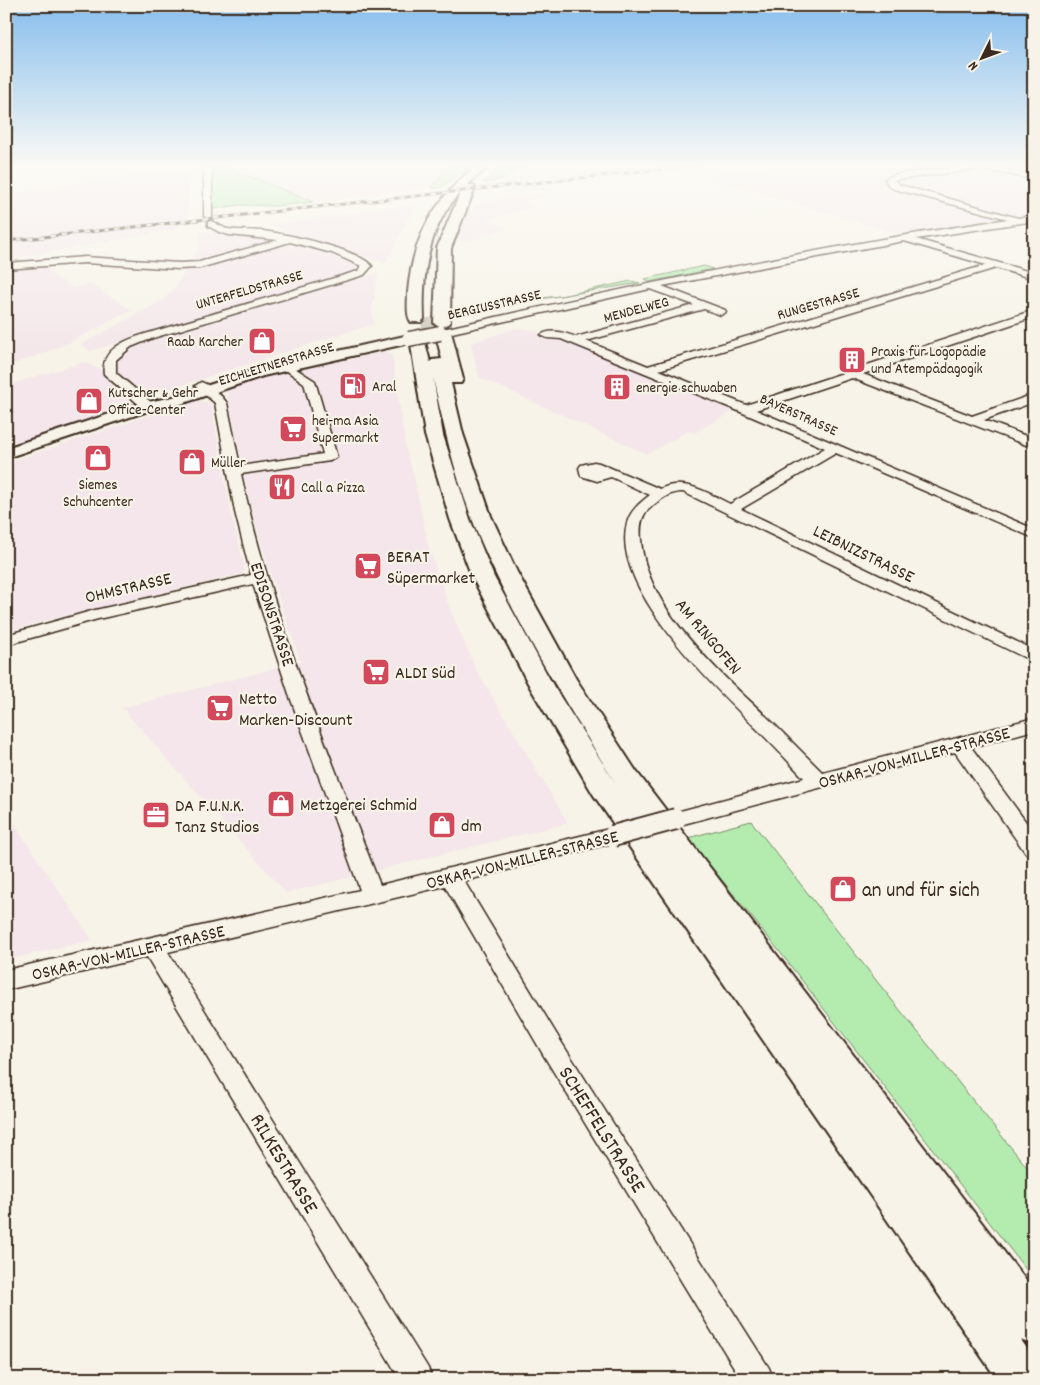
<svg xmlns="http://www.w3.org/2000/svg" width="1040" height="1385" font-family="Dekko,sans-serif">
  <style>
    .built { fill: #f4e6ea }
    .green { fill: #b4ecb0; stroke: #788b67 }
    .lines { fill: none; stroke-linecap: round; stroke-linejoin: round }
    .highway-tunnel { stroke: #d1cbc0; stroke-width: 17; stroke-dasharray: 17 9; stroke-linecap: butt }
    .minor-casing { stroke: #3b2a1e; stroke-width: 3 }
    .major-casing { stroke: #3b2a1e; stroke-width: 4 }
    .highway-casing { stroke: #3b2a1e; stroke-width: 4 }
    .minor { fill: #f7f3e8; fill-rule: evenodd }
    .major { fill: #f7f3e8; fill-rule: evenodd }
    .highway { fill: #f7f3e8; fill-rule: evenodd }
    .rail-casing { stroke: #3b2a1e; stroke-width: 3 }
    .rail { stroke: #f7f3e8; stroke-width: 2; stroke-dasharray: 5.5; stroke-linecap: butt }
    .minor-bridge-casing { stroke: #3b2a1e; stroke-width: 24; stroke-linecap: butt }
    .major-bridge-casing { stroke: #3b2a1e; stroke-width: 17; stroke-linecap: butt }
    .minor-bridge { stroke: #f7f3e8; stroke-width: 20 }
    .major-bridge { stroke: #f7f3e8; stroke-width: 14 }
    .labels { text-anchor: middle; stroke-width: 4.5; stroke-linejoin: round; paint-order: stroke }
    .far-street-label { font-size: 15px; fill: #3b2a1e; stroke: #f7f3e8 }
    .far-poi-label { font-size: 15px; fill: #3b2a1e; stroke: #f7f3e8; text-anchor: start }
    .street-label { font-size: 18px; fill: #3b2a1e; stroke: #f7f3e8 }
    .poi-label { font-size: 18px; fill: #3b2a1e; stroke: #f7f3e8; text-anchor: start }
    .near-poi-label { font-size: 21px; fill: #3b2a1e; stroke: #f7f3e8; text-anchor: start }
    .near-street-label { font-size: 21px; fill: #3b2a1e; stroke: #f7f3e8 }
  </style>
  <rect width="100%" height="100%" fill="#f7f3e8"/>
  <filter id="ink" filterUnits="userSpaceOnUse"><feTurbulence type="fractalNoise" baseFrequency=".02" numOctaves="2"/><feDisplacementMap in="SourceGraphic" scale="10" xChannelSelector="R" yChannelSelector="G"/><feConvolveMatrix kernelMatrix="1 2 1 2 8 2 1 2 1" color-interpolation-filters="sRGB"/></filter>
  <g filter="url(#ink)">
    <path class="built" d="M65 165H171L82 179Z
      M222 165H455L444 171 432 188 313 202Z
      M774 165H1034V213L900 234 698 175Z
      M145 172 189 173 187 218 177 229 6 260V195Z
      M540 194 545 196 523 202 533 206 488 220 507 228 467 242 458 239 466 216 474 206 498 199Z
      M415 205 386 263 294 235 268 225Z
      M200 231 263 236 354 260 362 266 358 272 90 351 82 344 163 300 175 288 198 249Z
      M49 262 51 274 73 288 90 284 132 310 67 344 6 367V266Z
      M378 273 372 309 373 324 145 397 124 380 116 368 120 358 130 349 149 341Z
      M516 328 533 330 547 335 563 336 740 407 694 433 688 431 647 454 479 377 471 343Z
      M384 352 390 354 392 356 406 451 414 477 428 546 450 609 475 668 568 823 286 893 122 708 301 662 270 572 251 508 227 392 229 388 238 384 279 374Z
      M84 362 110 374 142 401 6 446V386Z
      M197 400 211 404 233 523 244 564V571L241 574 44 621 6 632V463Z
      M6 812 92 940 6 960Z"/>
    <path class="green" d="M208 165H222L313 202 276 206 239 205 208 210Z
      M455 165H472L442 187 432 188 444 171Z
      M504 165H528L499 180 483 183Z
      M704 266 713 269 649 282 645 279Z
      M631 281 640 283 497 306 493 303 561 296Z
      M751 821 875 979 1034 1176V1280L776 947 688 838Z"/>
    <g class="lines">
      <path class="highway-tunnel" d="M429 318 433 343"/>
      <defs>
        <path id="minor" d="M204 165H212V216L208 219 204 216Z
          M977 165 1034 175V179L979 169 894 180 900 185 1018 218 1034 215V221L916 239 1034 273V279L996 268 659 370 746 405 1034 310V317L863 374 972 416 1034 394V402L984 420 1034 439V448L852 378 756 410 1034 529V538L836 453 741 509 1034 650V662L683 492C670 491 656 502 647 511 640 519 640 530 641 540 646 610 721 673 769 719 787 737 805 755 823 773L1034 718V730L971 747 1034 833V857L1027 855 955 752 676 826 669 824 666 819 669 814 804 778C789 762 773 745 757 729 715 687 606 585 628 520 632 509 641 502 650 495L611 477 597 481 581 476 579 468 581 465 594 462 599 463 660 489C685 477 707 493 730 504L825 448 736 410 561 339 547 338 541 335C550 328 566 333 576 337L694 305 650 289 443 335 438 332 443 329C630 286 818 247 1008 219L894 189 889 186 885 179 896 174ZM904 241 986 265 648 366 586 341 704 309 721 315 726 312 725 310 662 286Z
          M211 221C217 223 222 228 228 229 240 231 251 230 263 231 287 234 357 249 372 266L364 275 153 338 131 347 116 360V373L152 403 154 406 152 409H144L104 374C100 349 126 340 145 334L358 271 361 266 332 253 290 242 200 268 179 269 85 263 6 269V263L85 257 179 263 199 262 278 240 229 235 219 232 208 226V222Z
          M287 363 315 381 337 457 330 461 241 474C271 616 328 750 380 885L613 828 620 831 623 836 620 841 464 881 560 1040 769 1368 773 1379H741L544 1056 445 886 168 952 428 1368 432 1379H400L147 957 6 990V970L360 890 290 697 253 584 98 619 6 645V635L95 610 251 575 235 512 215 403 195 386 201 382C211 385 221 395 227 403L240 466 323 454 304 383 283 368 281 366 283 364Z"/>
        <path id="major" d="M409 335 414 336 416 339 414 342 263 376 181 404 151 410 6 458V448L143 403 173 397 254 370Z"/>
        <path id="highway" d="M477 165H490L467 185H473L475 188 451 248 450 323 443 327 449 329 451 332 463 379 461 383H451L463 434 491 516 517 572 576 679 636 771 1034 1291V1346L1021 1340 1034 1358V1379H997L593 794 530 687 472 577 450 519 425 435 411 345 413 342H425L430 362 432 360 442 359 435 332 437 329 442 328 437 326 434 323 437 248 461 191C428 227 422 272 424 319L421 322H411C406 315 408 301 408 292 413 236 434 200 477 165ZM433 377C443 424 454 471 471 516 507 611 563 698 616 784L554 687 494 577 470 519 443 435Z"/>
      </defs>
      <use href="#minor" class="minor-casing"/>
      <use href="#major" class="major-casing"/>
      <use href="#highway" class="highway-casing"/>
      <use href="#minor" class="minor"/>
      <use href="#major" class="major"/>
      <use href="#highway" class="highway"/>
      <defs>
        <path id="rail" d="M6 241 699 165"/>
      </defs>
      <use href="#rail" class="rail-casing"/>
      <use href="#rail" class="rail"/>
      <defs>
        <path id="minor-bridge" d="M613 836 676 819"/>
        <path id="major-bridge" d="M409 339 440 333"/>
      </defs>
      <use href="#minor-bridge" class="minor-bridge-casing"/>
      <use href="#major-bridge" class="major-bridge-casing"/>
      <use href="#minor-bridge" class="minor-bridge"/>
      <use href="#major-bridge" class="major-bridge"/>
    </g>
  </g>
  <linearGradient id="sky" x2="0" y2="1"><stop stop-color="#87beed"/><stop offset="0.46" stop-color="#fbfaf5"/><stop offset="1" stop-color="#fbfaf5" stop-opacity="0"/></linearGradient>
  <rect width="1040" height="359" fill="url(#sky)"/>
  <defs>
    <symbol id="shop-square" viewBox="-11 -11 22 22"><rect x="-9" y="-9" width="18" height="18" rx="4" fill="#d1495b" stroke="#f7f3e8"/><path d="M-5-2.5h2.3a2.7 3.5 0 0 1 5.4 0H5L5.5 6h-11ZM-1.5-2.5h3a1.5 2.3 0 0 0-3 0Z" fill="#fff"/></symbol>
    <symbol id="building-square" viewBox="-11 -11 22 22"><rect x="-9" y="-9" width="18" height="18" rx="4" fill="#d1495b" stroke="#f7f3e8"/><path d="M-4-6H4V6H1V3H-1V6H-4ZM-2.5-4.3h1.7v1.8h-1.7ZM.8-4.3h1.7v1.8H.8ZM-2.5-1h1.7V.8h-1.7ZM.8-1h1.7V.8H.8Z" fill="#fff"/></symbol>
    <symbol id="fuel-square" viewBox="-11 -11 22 22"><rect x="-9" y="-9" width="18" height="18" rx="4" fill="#d1495b" stroke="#f7f3e8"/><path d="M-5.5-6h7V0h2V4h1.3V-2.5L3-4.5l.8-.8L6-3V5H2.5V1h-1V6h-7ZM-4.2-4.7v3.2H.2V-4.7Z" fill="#fff"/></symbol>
    <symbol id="supermarket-square" viewBox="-11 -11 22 22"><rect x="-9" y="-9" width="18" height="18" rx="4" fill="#d1495b" stroke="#f7f3e8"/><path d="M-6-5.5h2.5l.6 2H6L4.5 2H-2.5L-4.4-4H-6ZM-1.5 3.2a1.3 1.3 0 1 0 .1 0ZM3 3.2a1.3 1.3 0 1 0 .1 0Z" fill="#fff"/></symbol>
    <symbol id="restaurant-square" viewBox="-11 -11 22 22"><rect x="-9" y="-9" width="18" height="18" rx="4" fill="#d1495b" stroke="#f7f3e8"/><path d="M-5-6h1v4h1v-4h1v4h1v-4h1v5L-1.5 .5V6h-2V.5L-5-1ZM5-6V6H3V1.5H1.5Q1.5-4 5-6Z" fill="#fff"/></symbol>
    <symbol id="office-square" viewBox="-11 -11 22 22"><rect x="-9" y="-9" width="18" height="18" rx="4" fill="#d1495b" stroke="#f7f3e8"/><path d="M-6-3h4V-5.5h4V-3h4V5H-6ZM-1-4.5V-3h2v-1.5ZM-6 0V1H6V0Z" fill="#fff"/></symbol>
  </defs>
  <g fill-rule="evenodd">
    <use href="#shop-square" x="246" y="325" width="32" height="32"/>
    <use href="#building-square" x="836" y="344" width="32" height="32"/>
    <use href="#fuel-square" x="337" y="370" width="32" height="32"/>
    <use href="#building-square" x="601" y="371" width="32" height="32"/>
    <use href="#shop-square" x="73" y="385" width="32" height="32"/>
    <use href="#supermarket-square" x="277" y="413" width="32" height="32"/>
    <use href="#shop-square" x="82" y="442" width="32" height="32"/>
    <use href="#shop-square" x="176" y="446" width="32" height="32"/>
    <use href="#restaurant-square" x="266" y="471" width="32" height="32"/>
    <use href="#supermarket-square" x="352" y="550" width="32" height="32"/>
    <use href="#supermarket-square" x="360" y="656" width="32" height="32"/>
    <use href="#supermarket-square" x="204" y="692" width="32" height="32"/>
    <use href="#shop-square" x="265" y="788" width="32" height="32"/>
    <use href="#office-square" x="140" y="799" width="32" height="32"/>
    <use href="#shop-square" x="426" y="809" width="32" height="32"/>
    <use href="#shop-square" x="827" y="873" width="32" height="32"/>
  </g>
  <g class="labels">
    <g class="far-street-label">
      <text transform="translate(249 289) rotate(-16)" y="5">UNTERFELDSTRASSE</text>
      <text transform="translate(818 303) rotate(-16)" y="5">RUNGESTRASSE</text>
      <text transform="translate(494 304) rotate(-13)" y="5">BERGIUSSTRASSE</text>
      <text transform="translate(636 309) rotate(-15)" y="5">MENDELWEG</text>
      <text transform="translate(276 363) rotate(-17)" y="5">EICHLEITNERSTRASSE</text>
      <text transform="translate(799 414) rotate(24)" y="5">BAYERSTRASSE</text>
    </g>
    <g class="far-poi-label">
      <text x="243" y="346" text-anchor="end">Raab Karcher</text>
      <text x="871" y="356">Praxis für Logopädie<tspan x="871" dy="17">und Atempädagogik</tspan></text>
      <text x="372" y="391">Aral</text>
      <text x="636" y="392">energie schwaben</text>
      <text x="108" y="397">Kutscher &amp; Gehr<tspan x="108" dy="17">Office-Center</tspan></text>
      <text x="312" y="425">hei-ma Asia<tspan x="312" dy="17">Supermarkt</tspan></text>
      <text x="211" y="467">Müller</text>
      <text x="98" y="489" text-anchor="middle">Siemes<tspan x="98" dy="17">Schuhcenter</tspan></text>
      <text x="301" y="492">Call a Pizza</text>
    </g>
    <g class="street-label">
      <text transform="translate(864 553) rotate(26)" y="6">LEIBNIZSTRASSE</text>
      <text transform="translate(128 587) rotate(-13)" y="6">OHMSTRASSE</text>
      <text transform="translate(273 614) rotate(72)" y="6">EDISONSTRASSE</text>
      <text transform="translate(709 636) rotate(50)" y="6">AM RINGOFEN</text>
      <text transform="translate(914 757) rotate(-15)" y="6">OSKAR-VON-MILLER-STRASSE</text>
      <text transform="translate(522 859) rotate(-14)" y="6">OSKAR-VON-MILLER-STRASSE</text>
      <text transform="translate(128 952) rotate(-13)" y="6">OSKAR-VON-MILLER-STRASSE</text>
    </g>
    <g class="poi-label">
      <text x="387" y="562">BERAT<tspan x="387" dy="21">Süpermarket</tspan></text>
      <text x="395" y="678">ALDI Süd</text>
      <text x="239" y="704">Netto<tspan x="239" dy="21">Marken-Discount</tspan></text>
      <text x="300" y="810">Metzgerei Schmid</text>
      <text x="175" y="811">DA F.U.N.K.<tspan x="175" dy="21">Tanz Studios</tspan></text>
      <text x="461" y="831">dm</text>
    </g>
    <g class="near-poi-label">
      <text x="862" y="896">an und für sich</text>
    </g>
    <g class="near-street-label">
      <text transform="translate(603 1129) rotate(58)" y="7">SCHEFFELSTRASSE</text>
      <text transform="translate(285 1163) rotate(59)" y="7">RILKESTRASSE</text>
    </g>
  </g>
  <rect width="1040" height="1385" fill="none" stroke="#f7f3e8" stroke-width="25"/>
  <rect x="12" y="12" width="1015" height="1360" fill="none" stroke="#3b2a1e" stroke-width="2" filter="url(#ink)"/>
  <g transform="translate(982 58) rotate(228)" stroke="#f7f3e8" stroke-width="4" paint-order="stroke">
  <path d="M0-4L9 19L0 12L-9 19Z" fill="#3b2a1e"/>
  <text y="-8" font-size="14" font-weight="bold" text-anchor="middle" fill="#3b2a1e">N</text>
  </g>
</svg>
